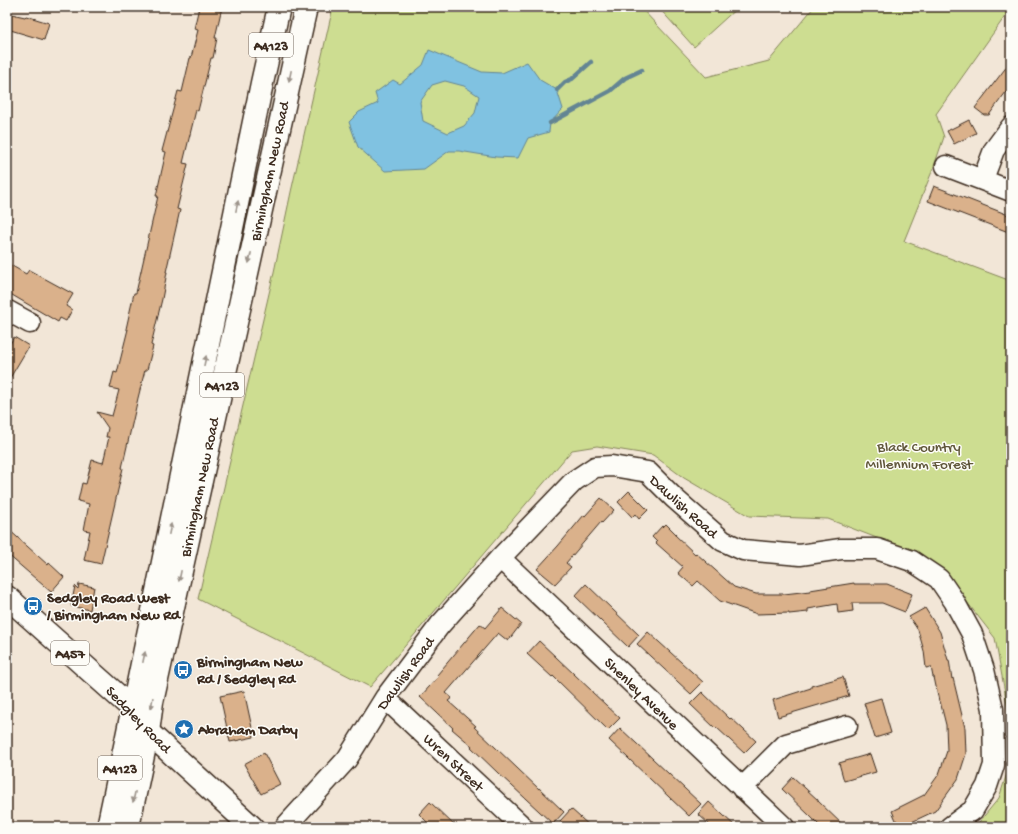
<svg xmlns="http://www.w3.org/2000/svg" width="1018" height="834" font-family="'Gochi Hand',sans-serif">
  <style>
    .green { fill: #cddd91; stroke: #848458 }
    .water { fill: #80c2e1; stroke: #648593; fill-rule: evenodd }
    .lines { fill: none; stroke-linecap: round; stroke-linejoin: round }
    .stream { stroke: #648593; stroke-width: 4.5 }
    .building { fill: #dab18b; stroke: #3b2a1e }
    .minor-casing { stroke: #3b2a1e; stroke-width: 23 }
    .major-casing { stroke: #3b2a1e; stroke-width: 25 }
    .highway-casing { stroke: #3b2a1e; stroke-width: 25 }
    .minor { stroke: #fdfcf7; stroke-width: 20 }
    .major { stroke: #fdfcf7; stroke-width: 22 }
    .highway { stroke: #fdfcf7; stroke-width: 22 }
    .oneway { fill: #9c938a }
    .labels { text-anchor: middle; stroke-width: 3; stroke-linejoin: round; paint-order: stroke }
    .shield { fill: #fdfcf7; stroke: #75695f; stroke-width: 1 }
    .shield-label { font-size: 14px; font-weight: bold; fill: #3b2a1e }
    .street-label { font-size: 15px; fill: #3b2a1e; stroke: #fdfcf7 }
    .park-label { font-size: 15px; fill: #60573b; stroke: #fdfcf7 }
    .poi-label { font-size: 15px; font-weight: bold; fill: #3b2a1e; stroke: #fdfcf7; text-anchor: start }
  </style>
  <rect width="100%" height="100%" fill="#f2e6d7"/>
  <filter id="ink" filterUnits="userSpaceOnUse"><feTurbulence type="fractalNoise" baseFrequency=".025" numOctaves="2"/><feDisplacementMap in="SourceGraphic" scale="8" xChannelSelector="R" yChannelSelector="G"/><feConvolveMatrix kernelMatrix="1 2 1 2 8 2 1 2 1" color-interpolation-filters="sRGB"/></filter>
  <g filter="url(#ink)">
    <path class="green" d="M333 7H640L706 77 769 61 814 7H1011V8L936 114 944 137 933 169 904 241 1011 281V726L995 638 945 574 905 549 828 519 749 516 684 478 653 455 597 446 572 450 370 687 198 599 274 272 291 192Z
      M658 7H738L694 47Z
      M1011 761V827H975L999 798Z"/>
    <path class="water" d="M429 50 482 72 502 73 527 62 540 80 557 90 563 109 550 123 549 132 528 138 518 158 496 157 459 151H449L424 169 385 171 358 147 349 122 359 112 378 103 375 93 393 80 400 84 423 65ZM445 81 464 86 479 96 475 113 464 126 448 133 423 121 420 102 432 85Z"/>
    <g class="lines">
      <path class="stream" d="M557 90 565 82 572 79 591 62
        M550 123 610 91 625 78 642 70"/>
    </g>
    <path class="building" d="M199 7H222L215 38H217L213 58H211L198 111 196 110 183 163 188 164 177 209 180 210 166 272H167L162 299 151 345 153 346 147 370H145L138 398 122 468H123L101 564 84 560 90 531 84 530 89 504 78 501 82 483 86 484 92 460 103 463 109 437H106L108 428 97 412 112 416 119 390 110 388 114 372 117 373 128 329H126L134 293H136L158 196H156L166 152 162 151 178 91 182 92 190 58H191L198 30 194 29Z
      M7 13 25 17 26 16 49 23 44 40 7 29Z
      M1011 61V95L1006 92 989 115H984L975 108Z
      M969 120 976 133 954 144 947 131Z
      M934 186 1011 216V233L928 201Z
      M7 263 26 274 29 270 73 294 66 306 72 310 66 321 60 318 58 322 7 292Z
      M14 337 29 346 7 383V349Z
      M629 491 648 510 639 519 635 514 632 517 618 502Z
      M601 498 614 510 602 523 601 522 566 563 571 567 555 584 537 569 558 546 584 515 585 516Z
      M666 524 676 534 675 535 695 554 696 553 734 587 756 594H784L810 591V590L854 583V584H887L912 594 905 612 882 603H852L853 611 838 613 837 604 808 609V612L789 614V613L757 614 720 601 698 581 693 586 678 573 683 567 656 543 657 542 652 537 662 526 663 527Z
      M7 528 48 565 49 563 64 577 51 592 7 554Z
      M79 584 94 587 90 610 71 606 75 586 78 589Z
      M586 584 639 635 628 647 575 596Z
      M502 608 521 624 508 641 498 633 446 693 452 698 448 701 476 726 474 727 539 789V788L564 812 553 824 498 773 471 747 472 746 452 729 453 728 420 697 439 676 437 675 480 624 485 628Z
      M925 608 940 632 948 660H949L952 679 953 678 965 728 966 754 958 779 935 811 901 827H899L892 811 924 795 939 774 947 751 946 725 940 701H939L934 677H933L931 667 926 668 924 651 918 630 909 617Z
      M648 632 703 682 691 694 637 644Z
      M539 641 592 691V692L620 718 608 730 553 676 552 677 527 654Z
      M843 677 849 696 778 717 773 700 811 688V686Z
      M244 691 254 737 230 742 220 696Z
      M702 692 730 719 731 718 756 741 744 753 716 727 715 728 690 704Z
      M881 698 891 733 875 738 864 703Z
      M620 728 701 804 689 816 609 740Z
      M264 753 280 784 261 794 244 764Z
      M870 754 876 772 844 781 839 763Z
      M793 777 818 800V801L845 827H821L810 816 782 789Z
      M430 802 456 827H432L419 814Z
      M709 802 736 827H712L698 814Z
      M571 809 591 827H567L560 821Z"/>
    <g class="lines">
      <defs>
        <path id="minor" d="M946 166 1011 191
          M983 179 994 150 1011 127
          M8 311 30 323
          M500 558 784 827
          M385 698 523 827
          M742 788 786 744 847 726
          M285 827 347 759 385 698 440 625 500 558 574 481 595 467 612 466 648 472 674 498 723 541 743 550 800 555 841 549H877L912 561 939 579 954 601 972 634 984 670 993 709 994 765 987 786 973 810 950 827"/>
        <path id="major" d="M7 597 133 709 148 732 252 827"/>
        <path id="highway" d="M108 827 125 746 262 83 279 7
          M128 827 148 732 152 702 306 7"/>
      </defs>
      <use href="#minor" class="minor-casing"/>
      <use href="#major" class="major-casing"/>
      <use href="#highway" class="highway-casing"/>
      <use href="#minor" class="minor"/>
      <use href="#major" class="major"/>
      <use href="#highway" class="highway"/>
    </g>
    <defs><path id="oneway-solid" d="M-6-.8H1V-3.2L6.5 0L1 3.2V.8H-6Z"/></defs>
    <g class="oneway">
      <use href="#oneway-solid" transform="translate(290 76) rotate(102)"/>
      <use href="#oneway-solid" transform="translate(237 206) rotate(-78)"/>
      <use href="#oneway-solid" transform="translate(250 258) rotate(102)"/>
      <use href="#oneway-solid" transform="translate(205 361) rotate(-78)"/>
      <use href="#oneway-solid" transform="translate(170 529) rotate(-78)"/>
      <use href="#oneway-solid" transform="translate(180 576) rotate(102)"/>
      <use href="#oneway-solid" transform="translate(144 657) rotate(-78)"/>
      <use href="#oneway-solid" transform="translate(152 703) rotate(99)"/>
      <use href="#oneway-solid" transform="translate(134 797) rotate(102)"/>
    </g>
  </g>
  <defs>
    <symbol id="bus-disc" viewBox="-11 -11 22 22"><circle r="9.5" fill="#1f6fb2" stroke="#fdfcf7"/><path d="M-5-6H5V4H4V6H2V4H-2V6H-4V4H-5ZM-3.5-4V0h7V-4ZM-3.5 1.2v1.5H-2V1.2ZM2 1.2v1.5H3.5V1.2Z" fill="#fff"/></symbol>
    <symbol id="sight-disc" viewBox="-11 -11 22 22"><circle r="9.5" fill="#1f6fb2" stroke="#fdfcf7"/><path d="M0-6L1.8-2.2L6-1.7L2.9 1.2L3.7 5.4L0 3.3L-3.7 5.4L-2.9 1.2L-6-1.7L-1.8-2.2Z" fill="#fff"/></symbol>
  </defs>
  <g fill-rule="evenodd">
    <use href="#bus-disc" x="22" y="595" width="22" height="22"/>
    <use href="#bus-disc" x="172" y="659" width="22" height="22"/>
    <use href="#sight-disc" x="173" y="718" width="22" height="22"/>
  </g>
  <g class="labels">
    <g class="shield">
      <rect x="249" y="33" width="44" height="24" rx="3"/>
      <rect x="200" y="373" width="44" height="24" rx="3"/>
      <rect x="51" y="641" width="38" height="24" rx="3"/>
      <rect x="98" y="756" width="44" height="24" rx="3"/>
    </g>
    <g class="shield-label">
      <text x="271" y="50">A4123</text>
      <text x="222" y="390">A4123</text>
      <text x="70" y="658">A457</text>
      <text x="120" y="773">A4123</text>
    </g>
    <g class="street-label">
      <text transform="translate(269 171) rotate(-78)" y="5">Birmingham New Road</text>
      <text transform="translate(199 487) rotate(-78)" y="5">Birmingham New Road</text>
      <text transform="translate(684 506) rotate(42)" y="5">Dawlish Road</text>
      <text transform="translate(405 673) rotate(-54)" y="5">Dawlish Road</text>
      <text transform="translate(642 693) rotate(44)" y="5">Shenley Avenue</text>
      <text transform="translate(139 719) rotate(46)" y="5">Sedgley Road</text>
      <text transform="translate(454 762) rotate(43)" y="5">Wren Street</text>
    </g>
    <g class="park-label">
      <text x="919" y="451">Black Country<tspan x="919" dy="17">Millennium Forest</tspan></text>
    </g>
    <g class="poi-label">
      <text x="47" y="602">Sedgley Road West<tspan x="47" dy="17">/ Birmingham New Rd</tspan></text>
      <text x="197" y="666">Birmingham New<tspan x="197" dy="17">Rd / Sedgley Rd</tspan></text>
      <text x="198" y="734">Abraham Darby</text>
    </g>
  </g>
  <rect width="1018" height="834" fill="none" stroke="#fdfcf7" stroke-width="24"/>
  <rect x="12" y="12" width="994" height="810" fill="none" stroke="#3b2a1e" stroke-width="1.5" filter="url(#ink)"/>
</svg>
